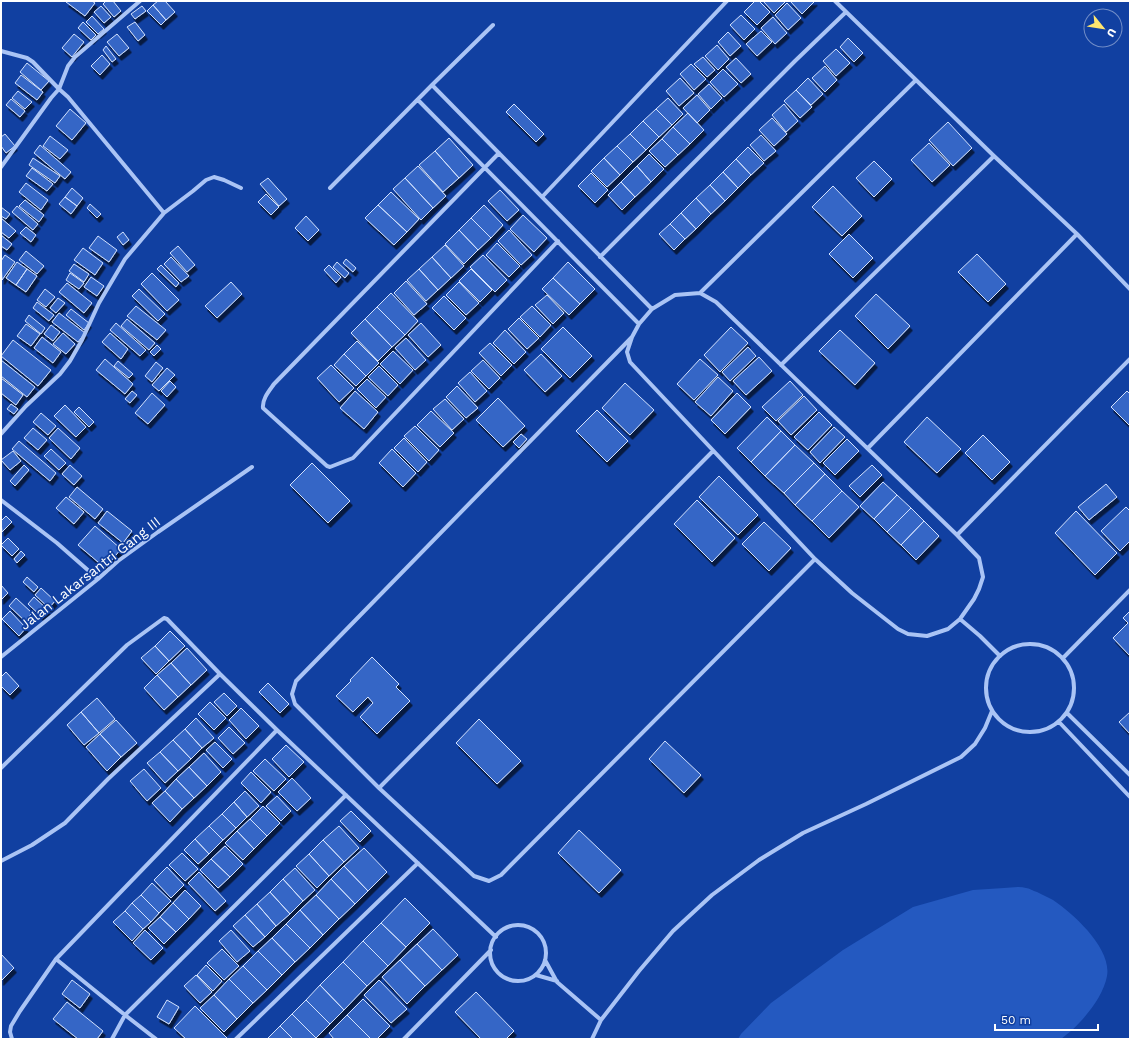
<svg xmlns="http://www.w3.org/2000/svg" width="1131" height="1040" font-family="'Work Sans',sans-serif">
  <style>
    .green { fill: #2459c0 }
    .building { fill: #3566c6; stroke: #d3e2fe; filter: url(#shadow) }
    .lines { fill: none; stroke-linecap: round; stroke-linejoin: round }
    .street { stroke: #aac4f5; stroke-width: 4 }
    .labels { text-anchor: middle; stroke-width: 3.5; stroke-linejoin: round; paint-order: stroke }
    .street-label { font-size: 14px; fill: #fff; stroke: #1140a1 }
  </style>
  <defs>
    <filter id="shadow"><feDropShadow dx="2.5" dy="4.5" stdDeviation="0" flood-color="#0009"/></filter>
  </defs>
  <rect width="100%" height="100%" fill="#1140a1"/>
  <path class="green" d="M1004 888C1011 888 1019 886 1026 888 1029 888 1033 891 1037 892 1042 895 1048 897 1053 900 1074 914 1112 949 1107 976 1103 999 1079 1026 1061 1039H738L741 1034 771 1003 843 950 913 907 973 890Z"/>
  <path class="building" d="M67 1H92L95 3 85 16 66 2Z
    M106 1H113L121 11 114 17 103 4Z
    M158 1H165L175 12 166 20 153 5Z
    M755 1H759L770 12 757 25 744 12Z
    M763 1H783L785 2 774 13Z
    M790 1H815L802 14Z
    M787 3 801 18 788 30 775 15Z
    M153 5 166 20 161 25 147 11Z
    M101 6 111 17 104 23 94 12Z
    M142 6 146 11 135 19 131 14Z
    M741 15 755 29 744 40 730 25Z
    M92 16 104 29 98 34 86 22Z
    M773 17 787 33 775 44 761 28Z
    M83 22 96 35 91 40 78 28Z
    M135 22 145 35 138 41 127 27Z
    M761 31 772 42 757 56 746 44Z
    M728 32 741 46 730 56 718 42Z
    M74 34 84 42 72 57 62 48Z
    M117 34 129 48 119 56 107 42Z
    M848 38 863 53 854 62 840 47Z
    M717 45 729 59 718 70 705 56Z
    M106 46 116 59 112 62 103 50Z
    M836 49 850 63 836 76 823 61Z
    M102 55 110 64 100 75 91 66Z
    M703 57 715 70 707 77 694 64Z
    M736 58 751 74 741 83 726 67Z
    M27 63 49 81 41 90 20 72Z
    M691 64 706 79 694 90 680 74Z
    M825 66 837 80 825 92 812 78Z
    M723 69 738 84 724 97 710 82Z
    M21 75 43 92 37 100 15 83Z
    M680 78 694 93 679 106 666 91Z
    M808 78 823 94 811 105 796 90Z
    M709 84 722 98 711 109 698 94Z
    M796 90 812 107 800 118 784 101Z
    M18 91 32 102 25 109 12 98Z
    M697 95 710 110 697 123 683 108Z
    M668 98 683 114 672 125 656 109Z
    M11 99 25 111 20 117 6 105Z
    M514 104 544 134 536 142 506 112Z
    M784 104 798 121 786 132 772 115Z
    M70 109 86 123 72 140 56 126Z
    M656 109 672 125 659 137 643 121Z
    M688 113 704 130 690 144 673 127Z
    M772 118 787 134 774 146 759 130Z
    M643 121 659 137 646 150 630 134Z
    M948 122 972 148 953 166 929 140Z
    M673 127 690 144 678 155 662 139Z
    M5 134 15 146 6 153 1 146V137Z
    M630 134 646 150 633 162 617 146Z
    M761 135 776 151 764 161 750 145Z
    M50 136 68 150 60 159 43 146Z
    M449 138 473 165 459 178 435 151Z
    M662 139 678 155 665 167 649 151Z
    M929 143 950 165 932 182 911 160Z
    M40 145 71 172 65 179 34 153Z
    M617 146 633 162 620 175 604 158Z
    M748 147 764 163 751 175 736 159Z
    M435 151 459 178 443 192 419 165Z
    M649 154 664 169 651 182 637 166Z
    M33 158 60 176 55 183 29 165Z
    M604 158 620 175 607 187 591 171Z
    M736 159 751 175 738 188 723 172Z
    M874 161 892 179 874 197 856 178Z
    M418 166 446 196 433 208 405 178Z
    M637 166 651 182 635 197 621 182Z
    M32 168 53 184 47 191 26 176Z
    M723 172 738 188 725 201 710 185Z
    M591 173 608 190 595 203 578 186Z
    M268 178 287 199 279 206 260 184Z
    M405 178 433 208 421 220 393 189Z
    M621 182 635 197 622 210 608 195Z
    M26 183 48 200 41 210 19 192Z
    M710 185 725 201 711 214 696 198Z
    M833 186 862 216 842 236 812 207Z
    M72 188 83 198 77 206 65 197Z
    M500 190 519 210 507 221 488 201Z
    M391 192 419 219 407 232 378 205Z
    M266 194 279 207 271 215 258 202Z
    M65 197 77 206 71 214 59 204Z
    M696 198 711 214 696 229 681 213Z
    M25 200 44 215 39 222 19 206Z
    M90 204 101 214 97 218 87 208Z
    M378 205 407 232 394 245 365 218Z
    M484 205 503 225 491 238 471 218Z
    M17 206 38 224 33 230 12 212Z
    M1 207 10 214 6 219 1 216Z
    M681 213 696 229 685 239 670 224Z
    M523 215 547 238 534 252 510 229Z
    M306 216 319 230 308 241 295 228Z
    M1 218 16 231 9 238 1 232Z
    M471 218 491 238 478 250 459 230Z
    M670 224 685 239 674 250 659 234Z
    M26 227 36 235 31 242 20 233Z
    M459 230 478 250 464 264 445 244Z
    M509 230 532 255 521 265 498 241Z
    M123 232 129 240 123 245 117 237Z
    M849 234 873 258 853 278 829 254Z
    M1 235 12 244 7 250 1 246Z
    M98 236 117 250 109 262 89 248Z
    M497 243 520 266 509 277 486 255Z
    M445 245 464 266 451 278 432 257Z
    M178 246 195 265 187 272 170 253Z
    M83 248 103 263 95 275 74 260Z
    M26 251 44 266 37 274 19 260Z
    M977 254 1006 284 988 302 958 272Z
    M5 255 15 262 2 280 1 261Z
    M483 255 507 280 495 292 470 267Z
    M171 257 189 276 181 282 164 264Z
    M432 257 451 278 438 290 419 269Z
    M346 259 356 268 353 272 343 263Z
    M17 262 27 269 16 285 6 278Z
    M337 262 349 273 345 278 333 267Z
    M568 262 595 289 580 304 553 278Z
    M74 264 89 274 84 282 69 271Z
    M161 265 179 283 176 287 157 269Z
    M329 265 341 277 336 283 324 270Z
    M27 269 37 276 26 292 16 285Z
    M419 269 438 290 426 301 407 280Z
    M471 269 492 290 480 302 459 281Z
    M70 273 84 283 79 289 66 280Z
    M152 273 179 300 167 311 141 284Z
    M91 277 104 286 97 296 84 287Z
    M553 278 580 304 569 315 542 289Z
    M406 281 427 304 414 315 394 293Z
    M231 282 242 294 217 318 205 306Z
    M459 282 479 303 466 315 446 295Z
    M67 283 92 303 84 313 59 292Z
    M45 289 55 297 46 307 37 300Z
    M139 289 165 314 158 321 132 296Z
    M391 293 418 321 405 335 377 307Z
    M876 294 910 326 888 349 855 316Z
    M547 295 564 313 553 324 535 305Z
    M444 296 466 318 454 330 432 308Z
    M58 298 65 303 56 313 50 308Z
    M37 302 54 315 49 321 33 308Z
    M136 306 166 330 157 340 127 316Z
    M532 306 551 325 540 337 520 317Z
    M377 307 405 335 392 347 365 319Z
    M71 309 89 323 84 330 66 315Z
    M59 313 85 333 78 342 52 322Z
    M29 315 45 328 41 334 25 321Z
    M519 318 539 338 527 349 508 329Z
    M127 319 155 343 149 350 121 326Z
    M365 319 392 347 378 361 351 333Z
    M116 323 146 350 140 356 110 330Z
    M421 323 441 345 428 357 408 335Z
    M26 324 40 334 31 346 17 336Z
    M51 325 60 332 53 341 44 334Z
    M563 327 592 356 570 378 541 349Z
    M731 327 748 343 720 372 704 355Z
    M505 330 526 352 514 364 493 343Z
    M840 330 875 363 855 385 819 351Z
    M63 333 75 344 66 354 53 344Z
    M110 333 128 349 121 359 102 342Z
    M42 337 61 352 53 363 34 348Z
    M406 338 426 360 415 370 395 348Z
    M13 340 51 370 38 386 1 356Z
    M357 341 379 363 366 376 344 354Z
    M490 343 512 365 501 376 479 353Z
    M157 345 161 349 154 356 150 352Z
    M748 347 756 356 730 381 722 372Z
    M393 351 413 370 400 384 380 364Z
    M344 354 366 376 356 386 334 365Z
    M541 354 562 376 545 392 524 370Z
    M759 357 772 371 746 395 733 381Z
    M105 359 133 384 125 394 96 370Z
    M700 359 718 375 694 400 677 384Z
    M1 360 35 387 27 397 1 376Z
    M483 360 500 378 489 389 471 371Z
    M118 361 133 374 129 378 114 366Z
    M156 362 163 368 152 382 145 376Z
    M331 365 354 388 339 402 317 378Z
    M379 366 398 385 388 396 368 377Z
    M167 368 175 375 159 391 152 385Z
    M470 372 487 391 475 402 458 383Z
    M718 377 733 391 711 416 695 402Z
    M1 378 23 395 16 405 1 393Z
    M367 379 386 397 376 408 357 389Z
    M170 381 176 387 167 397 161 391Z
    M790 381 803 395 776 421 762 407Z
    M625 383 654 410 630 435 602 408Z
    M457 386 478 408 466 418 446 397Z
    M132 391 137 395 130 403 125 399Z
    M355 391 378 412 364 429 340 408Z
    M1127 391 1130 394V426L1111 407Z
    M152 393 165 405 148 424 135 413Z
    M737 393 751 407 725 434 711 420Z
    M804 396 817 410 791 435 778 421Z
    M498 398 525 426 503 447 476 420Z
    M445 399 464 419 452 430 433 409Z
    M11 404 18 409 14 414 7 409Z
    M65 405 86 427 76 437 54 416Z
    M79 407 94 422 89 427 74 412Z
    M597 410 628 441 607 462 576 431Z
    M431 411 454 433 440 447 417 425Z
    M819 412 832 425 808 450 794 437Z
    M41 413 56 426 48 435 33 422Z
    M767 417 781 431 751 462 737 448Z
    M927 417 961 449 937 473 904 442Z
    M415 426 439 450 429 461 404 436Z
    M834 427 845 437 820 463 810 452Z
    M33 428 47 440 38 450 24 438Z
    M58 428 80 448 71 459 49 438Z
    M781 431 795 445 765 476 751 462Z
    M521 434 527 439 519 448 513 442Z
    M983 435 1010 462 992 480 965 453Z
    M404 438 427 462 418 472 394 448Z
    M847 439 859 451 835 475 823 463Z
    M19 441 56 473 50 481 12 449Z
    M795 445 814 463 784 493 765 476Z
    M51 449 66 463 59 470 44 456Z
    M392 449 416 473 403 487 379 463Z
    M13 451 21 461 10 470 1 460Z
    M312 463 350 501 328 523 290 485Z
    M814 463 825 474 795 505 784 493Z
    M24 465 29 470 15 486 10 481Z
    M70 465 82 476 74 485 62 474Z
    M872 465 882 475 860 497 849 486Z
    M825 474 842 491 812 521 795 505Z
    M719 476 758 515 738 535 699 497Z
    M883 482 897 495 874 519 860 506Z
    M1106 484 1117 497 1089 520 1078 507Z
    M77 487 103 509 95 519 69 497Z
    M842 491 859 507 829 538 812 521Z
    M897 495 911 508 887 532 874 519Z
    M66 497 84 512 74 524 56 508Z
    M697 500 735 538 712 562 674 524Z
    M1126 507 1130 511V541L1120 551 1101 531Z
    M911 508 924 521 901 545 887 532Z
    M107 511 132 531 123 543 98 523Z
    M1076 511 1117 553 1095 575 1055 533Z
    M6 516 12 522 2 532 1 521Z
    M924 521 939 536 916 560 901 545Z
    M764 522 791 548 769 571 742 544Z
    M95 526 121 549 105 568 78 545Z
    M8 538 19 549 12 556 1 545Z
    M21 551 25 555 17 563 14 559Z
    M27 577 38 587 34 592 23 582Z
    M1 585 8 593 1 600Z
    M41 588 55 601 49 608 35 595Z
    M34 597 49 611 43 618 28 604Z
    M16 598 32 613 25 621 9 606Z
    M10 611 26 628 19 636 2 619Z
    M1130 611V656L1113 638 1128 623 1123 618Z
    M170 631 185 646 169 661 155 646Z
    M155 646 169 661 156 674 141 658Z
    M187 648 207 670 191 685 171 663Z
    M372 657 399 684 396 687 410 701 377 734 360 717 373 703 368 697 353 712 336 696 351 681 350 680Z
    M171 663 191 685 178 697 157 675Z
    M6 672 19 686 10 695 1 686V677Z
    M157 675 178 697 164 710 144 688Z
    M268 683 289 704 280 713 259 692Z
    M224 693 237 706 227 716 214 702Z
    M97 698 115 719 99 733 81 712Z
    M210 702 226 718 214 730 198 714Z
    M241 708 259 726 246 739 229 720Z
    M81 712 99 733 84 745 67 725Z
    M1130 712V734L1119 722Z
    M196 718 214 738 202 748 185 729Z
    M479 719 521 761 497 784 456 743Z
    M116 720 137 743 121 757 100 734Z
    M229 727 245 743 233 754 218 738Z
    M185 729 202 748 191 759 173 740Z
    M100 734 121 757 107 771 86 747Z
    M173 740 191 759 178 771 160 752Z
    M665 741 701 775 684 793 649 759Z
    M215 742 232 759 223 768 206 750Z
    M286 745 304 762 289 777 272 759Z
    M160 752 178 771 165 783 147 763Z
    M204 753 221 772 207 786 189 767Z
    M265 759 286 779 274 791 253 771Z
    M189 767 207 786 194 798 176 779Z
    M144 769 161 788 147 801 130 781Z
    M251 772 271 792 261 803 241 783Z
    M292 778 311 798 297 811 278 792Z
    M176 779 194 798 182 809 165 791Z
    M165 791 182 809 170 822 152 803Z
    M245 791 259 806 247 817 234 802Z
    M277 796 291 811 281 821 266 806Z
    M234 802 247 817 236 828 222 814Z
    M263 806 280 823 267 836 250 819Z
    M351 811 371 831 360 842 340 821Z
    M222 814 236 828 223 840 209 826Z
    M250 819 267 836 254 849 237 831Z
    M209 826 223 840 209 854 195 839Z
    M339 826 359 848 344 862 323 840Z
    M579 830 621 870 599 893 558 853Z
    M237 831 254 849 243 860 225 843Z
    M195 839 209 854 198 864 184 850Z
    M323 840 344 862 329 876 309 854Z
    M225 846 243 864 230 877 211 859Z
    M364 848 387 872 368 891 344 866Z
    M182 853 198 869 185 881 169 865Z
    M309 854 329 876 317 888 296 866Z
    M211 859 230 877 218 888 200 870Z
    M344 866 368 891 355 904 331 879Z
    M167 867 184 885 171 898 154 880Z
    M295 868 315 890 303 901 283 879Z
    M199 872 226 901 215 911 188 883Z
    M283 879 303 901 290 914 270 892Z
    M331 879 355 904 339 919 316 895Z
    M152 883 171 901 159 913 141 895Z
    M185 890 201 906 189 919 173 903Z
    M270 892 290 914 276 926 257 904Z
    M141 895 159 913 151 922 132 903Z
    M316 895 339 919 323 935 300 910Z
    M405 898 430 923 406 947 381 923Z
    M132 903 151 922 143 929 125 911Z
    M173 903 189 919 176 932 160 917Z
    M257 904 276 926 265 937 245 915Z
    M300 910 323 935 310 948 286 924Z
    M125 911 143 929 132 941 113 922Z
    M245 915 265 937 253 947 233 926Z
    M160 917 176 932 164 944 148 928Z
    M381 923 406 947 388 966 363 941Z
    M286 924 310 948 295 962 272 938Z
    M433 929 458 955 442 970 417 944Z
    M145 930 163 948 151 960 133 943Z
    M231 930 250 951 237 962 219 941Z
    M272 938 295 962 282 975 258 951Z
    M363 941 388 966 367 986 343 962Z
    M417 944 442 970 425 986 400 960Z
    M222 949 239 966 224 980 207 963Z
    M258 951 282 975 267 990 243 966Z
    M1 954 14 968 1 981Z
    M400 960 425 986 407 1004 382 977Z
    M343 962 367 986 344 1010 320 985Z
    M206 965 222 981 213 991 197 975Z
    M243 966 267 990 253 1003 229 979Z
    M196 975 212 992 200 1003 184 986Z
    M229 979 253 1003 237 1019 214 995Z
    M72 980 90 994 80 1008 62 994Z
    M379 980 407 1009 391 1023 364 995Z
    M320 985 344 1010 330 1024 306 1000Z
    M476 992 514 1031 506 1039H481L455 1012Z
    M214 995 237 1019 224 1032 200 1008Z
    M363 999 390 1026 377 1039H371L347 1015Z
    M167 1000 179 1007 169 1024 157 1017Z
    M306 1000 330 1024 316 1038 292 1014Z
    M67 1002 103 1031 97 1039H78L53 1019Z
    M195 1006 228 1039H186L174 1028Z
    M292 1014 316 1038V1039H293L280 1026Z
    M347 1015 371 1039H334L329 1033Z
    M280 1026 293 1039H267Z"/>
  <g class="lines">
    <path class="street" d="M835 1 994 156 1077 234 1130 289
      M1 51 27 58 33 62 59 89 68 97 164 213
      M432 85 652 309
      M418 100 639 324
      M499 153 274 384C269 391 262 399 263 408L327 466 330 467 353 458 558 241
      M1 167 51 98 59 89 68 66 75 57 140 1
      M330 188 432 85 493 25
      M542 197 727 1
      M600 257 795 61 846 12
      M700 293 716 302 957 535 979 558 983 577 979 589 974 599 960 619 948 629 927 636 908 634 898 629 852 593 815 559 630 362 627 352 632 337 639 324 652 309 675 295Z
      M700 293 916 80
      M632 337 296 681 292 694 295 704 379 788 474 876 489 881 501 875 815 559
      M781 365 994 156
      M1 434 26 406 60 374 70 361 82 340 99 303 125 259 164 213 193 191 206 180 214 177 224 180 241 188
      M868 448 1077 234
      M1 500 57 543 98 579
      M957 535 1130 359
      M960 619 980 636 1000 656
      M986 688a44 44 0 1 1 88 0a44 44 0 1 1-88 0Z
      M1 657 98 579 118 561 158 532 252 467
      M1063 658 1130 590
      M1067 713 1130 775
      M1059 722 1130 797
      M1 768 127 645 164 618 167 619 220 674 277 730 496 937
      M379 788 713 451
      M1 861 32 845 65 823 108 779 220 674
      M490 953a28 28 0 1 1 56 0a28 28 0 1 1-56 0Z
      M545 960 557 982 601 1020
      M536 975 557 981
      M12 1039 10 1032 11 1026 20 1011 56 959
      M112 1039 125 1015 346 795
      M156 1039 125 1015 56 959 277 730
      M236 1039 418 863
      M404 1039 491 950
      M592 1039 601 1020 639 971 673 931 712 895 759 860 803 833 866 804 961 757 975 744 985 728 992 711"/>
  </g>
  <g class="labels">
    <g class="street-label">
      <text transform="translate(90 573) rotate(-38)" y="5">Jalan Lakarsantri Gang III</text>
    </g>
  </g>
  <rect width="1131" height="1040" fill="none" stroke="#ffffff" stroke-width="4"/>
  <g transform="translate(1103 28) rotate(120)"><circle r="19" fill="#1140a1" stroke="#708cc7"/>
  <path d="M0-3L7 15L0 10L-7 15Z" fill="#ffe66f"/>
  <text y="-6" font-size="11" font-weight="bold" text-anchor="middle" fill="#ffffff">U</text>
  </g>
  <path d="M995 1024v6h103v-6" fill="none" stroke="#ffffff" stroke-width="2"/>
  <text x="1001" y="1024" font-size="12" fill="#ffffff" stroke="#1140a1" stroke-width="3" paint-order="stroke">50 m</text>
</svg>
